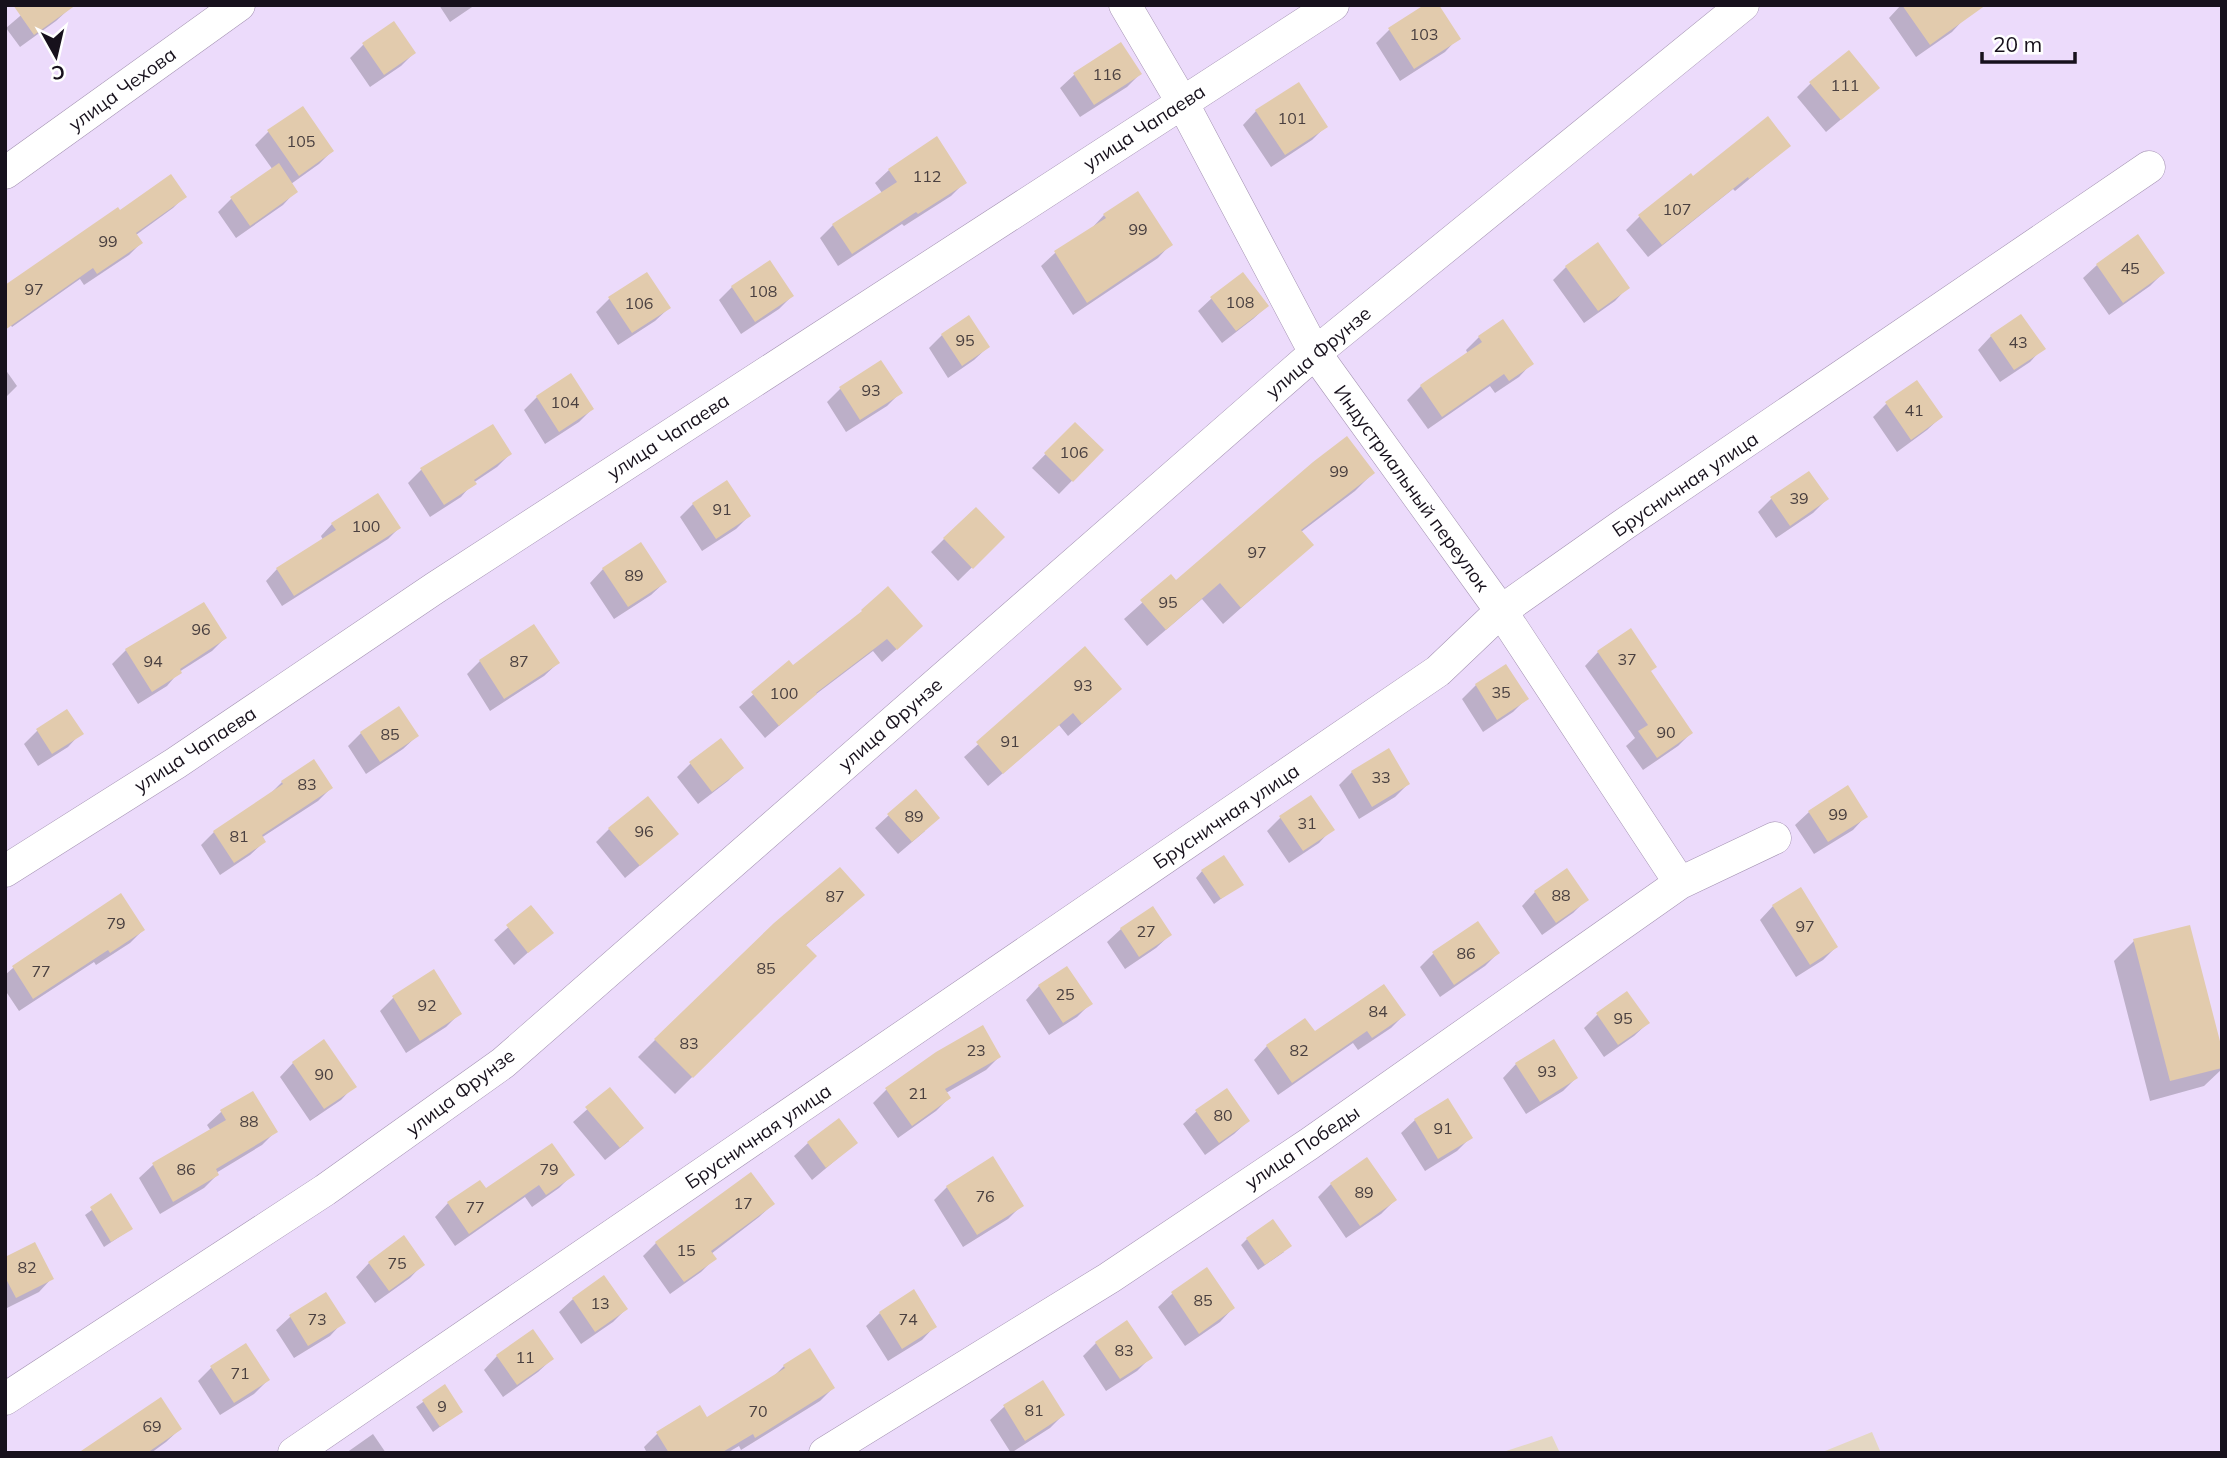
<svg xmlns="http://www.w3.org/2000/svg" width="2227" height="1458" font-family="Mulish,sans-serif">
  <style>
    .industrial { fill: #e4d7c3 }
    .shadow { fill: #0003 }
    .building { fill: #e2cbad }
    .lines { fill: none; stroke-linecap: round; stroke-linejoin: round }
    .street-casing { stroke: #a594b3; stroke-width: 33 }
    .street { stroke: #fff; stroke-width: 32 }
    .labels { text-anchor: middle; stroke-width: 6; stroke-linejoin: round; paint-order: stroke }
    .number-label { font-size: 16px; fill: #4a4040 }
    .street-label { font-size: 19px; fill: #17111c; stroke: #fff }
  </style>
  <rect width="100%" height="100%" fill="#ecdbfb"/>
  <path class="industrial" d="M1872 1432 1881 1453H1820Z
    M1552 1436 1560 1453H1500Z"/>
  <path class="shadow" d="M33 5 70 8 56 21 20 47 6 28Z
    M439 5H475L450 22Z
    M1901 5H1956L1965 18 1952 32 1916 57 1889 18Z
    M394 23 414 53 401 66 370 87 350 58 363 45Z
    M1389 30 1458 38 1445 52 1400 81 1376 43Z
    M1120 44 1140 74 1127 87 1080 117 1060 88 1074 75Z
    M1811 83 1878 88 1826 132 1797 97Z
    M1256 111 1326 126 1312 140 1271 167 1243 125Z
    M269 131 332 151 319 164 291 184 296 191 283 205 236 238 218 212 231 199 273 170 255 145Z
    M1789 146 1735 191 1733 189 1648 257 1626 230 1640 216 1693 178Z
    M889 170 965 182 951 196 904 226 902 224 838 266 820 238 833 225 882 193 875 183Z
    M185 196 173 208 136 235 141 243 129 255 84 285 80 279 12 327 5 317 120 212Z
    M1104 215 1171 244 1158 258 1073 315 1041 266 1055 253 1091 229Z
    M2138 237 2163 273 2150 286 2109 315 2083 278 2097 265Z
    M1566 267 1628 287 1615 301 1584 323 1553 280Z
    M646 274 669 308 655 321 618 345 596 312 609 299Z
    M732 287 792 296 779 309 741 334 719 300Z
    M1212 298 1267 306 1253 319 1222 343 1198 311Z
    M942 335 988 347 974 360 948 378 929 348Z
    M1991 336 2043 348 2030 362 2000 382 1978 350Z
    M1479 337 1532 363 1519 377 1495 393 1490 386 1428 429 1407 400 1421 386 1468 354 1466 350Z
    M5 369 17 386 5 398Z
    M840 389 900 393 887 406 846 432 827 402Z
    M537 397 592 409 579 422 545 444 524 410Z
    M1886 404 1941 417 1927 430 1897 452 1873 417Z
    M1075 424 1102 450 1059 494 1032 468Z
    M510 454 497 467 473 483 461 497 430 517 408 483 421 470Z
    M1373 473 1355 491 1301 532 1312 545 1223 624 1202 599 1147 646 1124 619 1171 577 1175 582Z
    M1808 473 1827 499 1813 513 1776 538 1758 512 1771 499Z
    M693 504 749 516 736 529 702 551 680 517Z
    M332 524 399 528 388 539 282 606 266 581 277 569 323 540 321 536Z
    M1003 537 958 581 931 552 944 539Z
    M603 569 665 582 651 595 614 619 590 583Z
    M887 589 908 639 882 662 873 651 811 698 765 738 739 707 789 663 793 668 849 624Z
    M154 632 225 638 212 651 179 672 167 686 138 704 112 664 126 650Z
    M1598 652 1649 672 1691 733 1678 746 1643 770 1626 746 1635 738 1585 666Z
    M480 661 558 663 544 676 490 711 467 674Z
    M1505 667 1526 699 1513 712 1483 732 1462 699 1476 685Z
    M1033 695 1107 702 1068 736 1059 725 988 786 964 757Z
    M67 711 81 733 68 747 38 766 24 744 37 731Z
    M361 733 417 736 403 749 366 774 348 746Z
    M691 763 742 767 728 781 698 804 677 777Z
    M1352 772 1408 784 1395 797 1359 819 1339 785Z
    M282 782 331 788 318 801 261 838 264 842 250 855 220 875 201 845 214 832 268 796Z
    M1809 812 1866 816 1853 830 1814 854 1795 825Z
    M889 815 925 831 898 854 875 828Z
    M1281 817 1332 829 1319 843 1289 863 1267 831Z
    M609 829 677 834 625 878 596 842Z
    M1202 871 1241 884 1214 904 1196 878Z
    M1535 892 1587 899 1573 913 1542 935 1522 906Z
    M121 896 143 930 130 943 96 965 94 962 19 1011 5 990V975L13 968Z
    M1773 906 1836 947 1823 960 1796 977 1760 920Z
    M531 907 551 932 514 965 494 940Z
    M1152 909 1170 935 1156 948 1125 969 1107 942 1121 929Z
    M845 912 805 946 814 956 675 1094 638 1057 655 1040Z
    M2134 941 2222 1057V1069L2204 1086 2150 1101 2114 961Z
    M1498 953 1485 966 1440 997 1420 967 1433 954Z
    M1067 968 1091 1003 1077 1017 1049 1035 1026 1000 1039 986Z
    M433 972 459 1014 446 1027 406 1053 380 1011 393 998Z
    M1627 993 1648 1023 1634 1036 1604 1057 1584 1028 1597 1015Z
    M1404 1015 1391 1028 1358 1050 1353 1043 1278 1095 1254 1060 1267 1046 1314 1034Z
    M937 1054 999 1057 986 1070 946 1093 949 1098 936 1111 898 1138 873 1103 886 1090Z
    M293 1063 354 1086 341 1100 310 1121 280 1077Z
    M1516 1064 1576 1078 1563 1091 1526 1114 1503 1078Z
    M610 1089 629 1141 605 1160 573 1122Z
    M252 1093 276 1131 262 1145 216 1173 217 1175 204 1188 160 1214 139 1178 153 1165 211 1131 207 1125 221 1112Z
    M1197 1111 1248 1121 1234 1134 1205 1155 1183 1124Z
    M1415 1120 1470 1138 1457 1151 1425 1171 1401 1133Z
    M808 1143H856L812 1180 794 1156Z
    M572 1175 559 1188 532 1207 525 1197 455 1246 435 1217 448 1203 486 1191Z
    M1331 1184 1395 1200 1381 1214 1346 1238 1318 1197Z
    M947 1187 1022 1205 1008 1219 963 1247 934 1200Z
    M111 1196 131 1229 104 1247 85 1215Z
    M773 1204 759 1217 711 1254 714 1259 701 1272 670 1294 643 1256 656 1243Z
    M404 1238 423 1264 410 1278 375 1303 356 1277 369 1263Z
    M1247 1239 1284 1252 1258 1270 1241 1245Z
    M5 1259 52 1278 39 1292 5 1309Z
    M1206 1270 1233 1308 1220 1322 1185 1346 1158 1307 1172 1294Z
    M326 1294 343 1322 330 1336 294 1358 276 1330 290 1317Z
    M573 1299 626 1309 613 1322 581 1344 559 1312Z
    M880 1313 935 1326 922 1340 888 1361 866 1326Z
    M1096 1343 1150 1358 1137 1371 1106 1391 1083 1356Z
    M245 1346 268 1380 254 1394 220 1415 198 1381 211 1368Z
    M497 1356 552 1359 538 1372 503 1397 484 1370Z
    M784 1366 833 1388 820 1401 741 1450 739 1446 727 1453H647L644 1447 657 1434 699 1408 706 1419 770 1380Z
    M1042 1382 1063 1415 1050 1428 1011 1453 990 1420 1004 1407Z
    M444 1387 461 1411 433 1432 416 1407Z
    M180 1429 166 1442 151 1453H83Z
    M373 1434 386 1453H346Z"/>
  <path class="building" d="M13 5H76L34 35Z
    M1424 5H1439L1461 39 1414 69 1388 28Z
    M1902 5H1986L1930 45Z
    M394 21 416 53 384 75 362 43Z
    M1121 42 1142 74 1094 105 1073 73Z
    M1849 50 1880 88 1841 120 1809 82Z
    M1299 82 1328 127 1285 155 1255 110Z
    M303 106 334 151 299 176 267 130Z
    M1768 116 1791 146 1749 179 1748 177 1662 245 1638 215 1691 173 1693 176Z
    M937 136 967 183 918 214 916 212 852 254 832 224 897 182 888 169Z
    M279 163 298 192 250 226 230 197Z
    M171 174 187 197 136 233 143 243 97 274 93 268 5 330V285L118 207 120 210Z
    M1138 191 1173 245 1087 303 1054 251 1106 218 1103 214Z
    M2138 234 2165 273 2123 303 2096 264Z
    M1598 242 1630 288 1598 311 1565 266Z
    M770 260 794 296 755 322 731 286Z
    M647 272 671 308 632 333 608 297Z
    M1243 272 1269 306 1236 331 1210 297Z
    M2021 314 2046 349 2014 370 1990 335Z
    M969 315 990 347 962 366 941 334Z
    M1503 319 1534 364 1509 381 1504 374 1442 417 1420 385 1482 342 1478 336Z
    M881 360 903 393 860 420 839 387Z
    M571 373 594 409 559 432 536 396Z
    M1917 380 1943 417 1911 440 1885 402Z
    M1075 422 1104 450 1073 482 1044 453Z
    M493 424 512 454 474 480 477 484 444 505 420 468Z
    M1347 436 1375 473 1301 530 1314 545 1241 608 1220 583 1166 630 1140 600 1171 574 1176 580 1313 462Z
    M1809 471 1829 499 1790 526 1770 497Z
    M727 480 751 516 716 539 692 503Z
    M378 493 401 528 294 596 276 568 336 530 331 523Z
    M976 507 1005 537 973 569 943 538Z
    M641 542 667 582 628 607 602 568Z
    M888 586 923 626 897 650 887 639 816 693 817 694 779 726 751 692 789 660 793 665 862 611 861 610Z
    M204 602 227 638 180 669 182 673 152 692 125 649Z
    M534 624 560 663 504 699 479 660Z
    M1631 628 1657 667 1651 671 1693 733 1657 758 1638 731 1648 725 1597 651Z
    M1085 646 1122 689 1082 724 1073 713 1003 774 976 742Z
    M1506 664 1529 699 1497 720 1475 684Z
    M399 706 419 736 380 762 360 732Z
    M67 709 84 734 52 754 36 729Z
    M721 738 744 768 712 792 689 762Z
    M1389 748 1410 784 1372 807 1351 771Z
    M314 759 333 788 262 835 266 842 234 863 213 831 283 784 281 781Z
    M1848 785 1868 817 1828 842 1808 811Z
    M916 789 940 818 912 842 887 814Z
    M1311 795 1335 830 1303 851 1279 816Z
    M648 796 679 834 640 866 608 828Z
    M1224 855 1244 885 1221 899 1201 870Z
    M840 867 865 895 806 945 817 956 693 1078 654 1039 774 923Z
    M1567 868 1589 900 1556 923 1534 891Z
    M1801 887 1838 947 1810 965 1772 905Z
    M121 893 145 930 110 953 108 950 33 999 12 966Z
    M531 905 554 933 528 953 506 925Z
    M1153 906 1172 935 1139 957 1120 928Z
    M1478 921 1500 953 1454 985 1432 952Z
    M2190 925 2222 1049V1068L2170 1081 2133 939Z
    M1067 966 1093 1004 1063 1023 1038 985Z
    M434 969 462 1014 420 1041 392 996Z
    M1384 984 1406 1015 1372 1038 1367 1031 1292 1083 1266 1045 1305 1018 1315 1031Z
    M1627 991 1650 1023 1618 1045 1596 1013Z
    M983 1025 1001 1057 945 1089 951 1098 912 1126 885 1088 936 1052Z
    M324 1039 357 1087 324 1109 292 1062Z
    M1554 1039 1578 1078 1540 1102 1515 1063Z
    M610 1087 644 1128 620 1148 585 1107Z
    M1227 1088 1250 1121 1219 1143 1195 1110Z
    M253 1091 278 1132 216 1169 219 1175 173 1202 152 1163 226 1120 220 1110Z
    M1448 1098 1473 1138 1438 1159 1414 1119Z
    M839 1118 858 1143 826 1168 807 1142Z
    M552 1143 575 1175 546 1195 539 1185 469 1234 447 1202 480 1180 486 1188Z
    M993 1156 1024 1206 977 1235 946 1186Z
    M1367 1157 1397 1200 1360 1226 1330 1183Z
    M751 1172 775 1204 711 1251 717 1259 684 1282 655 1242Z
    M111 1193 133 1229 111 1242 90 1207Z
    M1273 1219 1292 1246 1265 1265 1246 1238Z
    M404 1235 425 1265 389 1291 368 1262Z
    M35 1242 54 1279 16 1298 5 1277V1257Z
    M1207 1267 1235 1308 1199 1334 1171 1292Z
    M604 1275 628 1309 595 1332 572 1298Z
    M914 1289 937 1327 902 1349 879 1312Z
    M326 1292 346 1323 308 1346 289 1315Z
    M1127 1320 1153 1358 1120 1379 1095 1342Z
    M533 1329 554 1359 517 1385 496 1355Z
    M246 1343 270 1380 234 1403 210 1366Z
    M810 1348 835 1388 755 1438 753 1434 721 1453H669L656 1432 700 1405 707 1417 785 1368 783 1365Z
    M1043 1380 1065 1415 1025 1441 1003 1405Z
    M445 1384 463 1412 440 1427 422 1400Z
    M161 1397 182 1429 147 1453H78Z"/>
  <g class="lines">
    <defs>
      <path id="street" d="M1125 5 1182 102 1315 353 1501 611 1680 883
        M5 173 239 5
        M5 871 176 763 435 588 1333 5
        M5 1399 325 1190 503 1063 1315 353 1743 5
        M294 1453 1438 671 1501 611 1623 525 2149 167
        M825 1453 1109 1278 1309 1144 1680 883 1775 838"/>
    </defs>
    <use href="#street" class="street-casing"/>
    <use href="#street" class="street"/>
  </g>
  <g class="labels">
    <g class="number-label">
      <text x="1424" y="40">103</text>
      <text x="1107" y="80">116</text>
      <text x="1845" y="91">111</text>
      <text x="1292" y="124">101</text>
      <text x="301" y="147">105</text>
      <text x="927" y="182">112</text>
      <text x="1677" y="215">107</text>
      <text x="1138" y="235">99</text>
      <text x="108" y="247">99</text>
      <text x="2130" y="274">45</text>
      <text x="34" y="295">97</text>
      <text x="763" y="297">108</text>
      <text x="1240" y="308">108</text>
      <text x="639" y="309">106</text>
      <text x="965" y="346">95</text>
      <text x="2018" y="348">43</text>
      <text x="871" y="396">93</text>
      <text x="565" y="408">104</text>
      <text x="1914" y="416">41</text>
      <text x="1074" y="458">106</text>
      <text x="1339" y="477">99</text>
      <text x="1799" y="504">39</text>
      <text x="722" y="515">91</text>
      <text x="366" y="532">100</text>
      <text x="1257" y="558">97</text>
      <text x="634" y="581">89</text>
      <text x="1168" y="608">95</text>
      <text x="201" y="635">96</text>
      <text x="1627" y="665">37</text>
      <text x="153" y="667">94</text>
      <text x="519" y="667">87</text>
      <text x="1083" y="691">93</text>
      <text x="1501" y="698">35</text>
      <text x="784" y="699">100</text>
      <text x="1666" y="738">90</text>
      <text x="390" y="740">85</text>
      <text x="1010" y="747">91</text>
      <text x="1381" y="783">33</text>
      <text x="307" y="790">83</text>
      <text x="1838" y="820">99</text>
      <text x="914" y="822">89</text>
      <text x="1307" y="829">31</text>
      <text x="644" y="837">96</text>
      <text x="239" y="842">81</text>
      <text x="1561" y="901">88</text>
      <text x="835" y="902">87</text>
      <text x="116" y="929">79</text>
      <text x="1805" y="932">97</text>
      <text x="1146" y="937">27</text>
      <text x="1466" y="959">86</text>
      <text x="766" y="974">85</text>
      <text x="41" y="977">77</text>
      <text x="1065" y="1000">25</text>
      <text x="427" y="1011">92</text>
      <text x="1378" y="1017">84</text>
      <text x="1623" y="1024">95</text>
      <text x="689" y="1049">83</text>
      <text x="976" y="1056">23</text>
      <text x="1299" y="1056">82</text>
      <text x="1547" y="1077">93</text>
      <text x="324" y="1080">90</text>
      <text x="918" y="1099">21</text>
      <text x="1223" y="1121">80</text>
      <text x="249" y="1127">88</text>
      <text x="1443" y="1134">91</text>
      <text x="186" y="1175">86</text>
      <text x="549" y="1175">79</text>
      <text x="1364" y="1198">89</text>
      <text x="985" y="1202">76</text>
      <text x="743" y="1209">17</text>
      <text x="475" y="1213">77</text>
      <text x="686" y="1256">15</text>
      <text x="397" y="1269">75</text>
      <text x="27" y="1273">82</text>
      <text x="1203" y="1306">85</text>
      <text x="600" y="1309">13</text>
      <text x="317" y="1325">73</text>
      <text x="908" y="1325">74</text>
      <text x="1124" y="1356">83</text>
      <text x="525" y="1363">11</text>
      <text x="240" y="1379">71</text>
      <text x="442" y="1412">9</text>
      <text x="1034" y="1416">81</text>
      <text x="758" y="1417">70</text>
      <text x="152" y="1432">69</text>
    </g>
    <g class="street-label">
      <text transform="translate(122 89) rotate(-36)" y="7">улица Чехова</text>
      <text transform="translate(1144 127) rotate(-33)" y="7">улица Чапаева</text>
      <text transform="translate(1318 352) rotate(-40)" y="7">улица Фрунзе</text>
      <text transform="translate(668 436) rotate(-33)" y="7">улица Чапаева</text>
      <text transform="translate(1685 484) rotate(-34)" y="7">Брусничная улица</text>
      <text transform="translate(1412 488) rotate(54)" y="7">Индустриальный переулок</text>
      <text transform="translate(890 724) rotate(-41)" y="7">улица Фрунзе</text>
      <text transform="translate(195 749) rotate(-33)" y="7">улица Чапаева</text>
      <text transform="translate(1226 816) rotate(-34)" y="7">Брусничная улица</text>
      <text transform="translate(460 1092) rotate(-37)" y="7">улица Фрунзе</text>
      <text transform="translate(758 1136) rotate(-34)" y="7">Брусничная улица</text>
      <text transform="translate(1302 1147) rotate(-34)" y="7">улица Победы</text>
    </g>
  </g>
  <rect width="2227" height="1458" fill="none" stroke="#17111c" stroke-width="14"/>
  <g transform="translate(56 56) rotate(172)" stroke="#ffffff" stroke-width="5" paint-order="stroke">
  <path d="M0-5L12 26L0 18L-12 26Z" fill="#17111c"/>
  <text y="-10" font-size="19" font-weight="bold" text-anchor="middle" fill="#17111c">С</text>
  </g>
  <path d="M1982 52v10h93v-10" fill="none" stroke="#17111c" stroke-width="3.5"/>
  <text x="1993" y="52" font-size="21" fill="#17111c" stroke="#ffffff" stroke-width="5" paint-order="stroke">20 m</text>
</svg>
